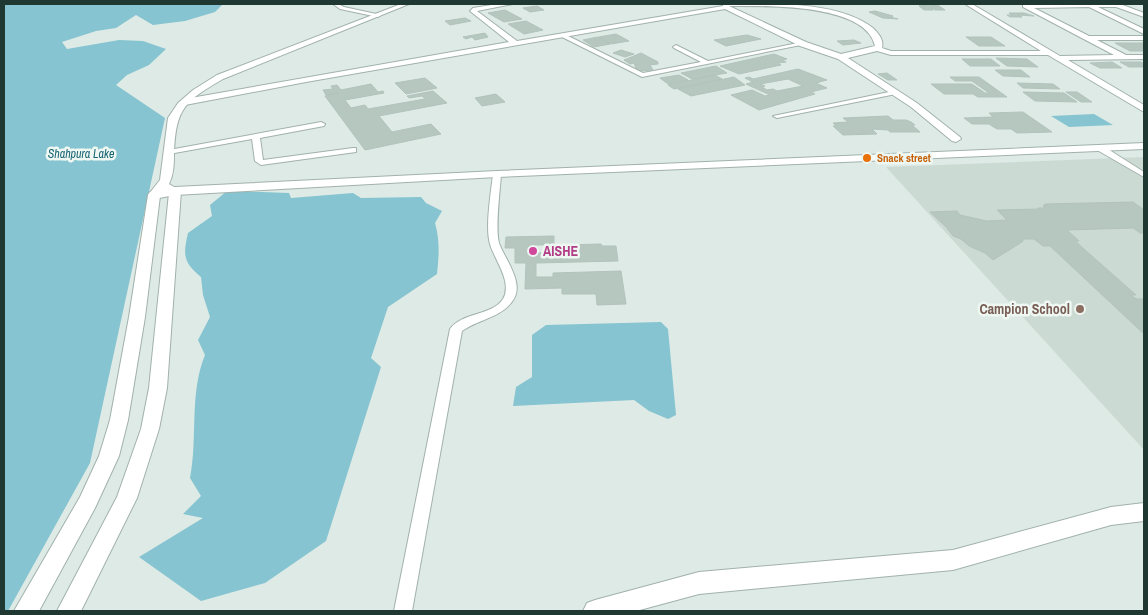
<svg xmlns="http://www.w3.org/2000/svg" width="1148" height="615" font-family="'Archivo Narrow',sans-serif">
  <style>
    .built { fill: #ccdad4 }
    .water { fill: #85c4d0 }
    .building { fill: #b6c7c0; stroke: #b1c3bc; fill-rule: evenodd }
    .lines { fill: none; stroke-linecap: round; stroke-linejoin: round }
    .service-casing { stroke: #a1b1ac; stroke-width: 2 }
    .minor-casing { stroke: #a1b1ac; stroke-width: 2 }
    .tertiary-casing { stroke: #a1b1ac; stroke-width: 2 }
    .service { fill: #fff; fill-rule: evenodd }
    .minor { fill: #fff; fill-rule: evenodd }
    .tertiary { fill: #fff; fill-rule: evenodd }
    .food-dot { fill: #e8710a; stroke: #eef7f2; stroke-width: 2 }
    .hotel-dot { fill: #d1479c; stroke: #eef7f2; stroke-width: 2 }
    .education-dot { fill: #8d6e63; stroke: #eef7f2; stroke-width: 2 }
    .labels { text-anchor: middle; stroke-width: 5; stroke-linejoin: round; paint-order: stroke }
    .far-food-label { font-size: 11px; font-weight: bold; fill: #c56008; stroke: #eef7f2; text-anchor: start }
    .far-water-label { font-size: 12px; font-style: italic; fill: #1a6575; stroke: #eef7f2 }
    .hotel-label { font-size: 14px; font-weight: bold; fill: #b23c85; stroke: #eef7f2; text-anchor: start }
    .education-label { font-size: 14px; font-weight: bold; fill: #785e54; stroke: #eef7f2; text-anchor: end }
  </style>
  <rect width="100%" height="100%" fill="#deeae5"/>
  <path class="built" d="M1144 157V450L886 167Z"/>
  <path class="water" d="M4 4H223L215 12 185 21 153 25 136 15 116 28 96 31 62 42 67 49 119 40 143 41 166 49 149 65 127 75 116 85 165 118 90 463 8 611H4Z
    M1094 114 1113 125 1069 127 1051 116Z
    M227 191 289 193 291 198 353 193 361 198 421 197 426 203 442 211 435 223C440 240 439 256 437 274L388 307 371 358 381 367 326 541 265 583 201 601 139 557 203 518 183 514 201 496 190 478C198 438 189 394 205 355L198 340 210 317 203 295 201 277C183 262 183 255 188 233L212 216 210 205Z
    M661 322 668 329 676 415 668 419 649 411 634 400 513 406 516 387 532 377V335L546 325Z"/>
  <path class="building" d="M916 4 928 6 926 4H936L939 6H931H939L945 10H935L930 7 933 10H924L919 6H926Z
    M537 6 544 10 530 12 523 8Z
    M505 10 522 19 504 22 488 13Z
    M875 11 893 16 890 17 898 19 883 18 869 12Z
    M1009 13H1024L1034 16 1018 15 1022 17H1010L1007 15H1012Z
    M465 18 471 21 450 25 445 21Z
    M526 21 543 30 524 34 508 24Z
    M485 33 488 37 475 40 472 37 466 39 463 37Z
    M616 34 629 41 611 44 599 37Z
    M747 35 761 39 726 46 714 40Z
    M598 37 610 44 594 47 583 40Z
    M966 37H991L1005 46H979Z
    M854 40 861 43 843 45 837 41Z
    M1115 43H1144V51H1130Z
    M621 50 634 54 625 57 613 53Z
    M641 53 658 62V64L650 65 653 70 637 71 634 63 630 64 624 60Z
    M774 54 787 59 782 60 786 62 778 63 781 65 739 74 720 66Z
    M996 58 1027 59 1038 67 1007 66Z
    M962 59H991L1000 66H970Z
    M1112 62 1122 68H1100L1090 63Z
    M1120 62H1141L1144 64V67H1129Z
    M716 66 727 73 692 79 681 73Z
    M798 69 827 80 816 83 827 88 811 92 815 94 759 110 731 95 752 90 765 96 770 95 746 84 753 82 745 78 749 77 753 79ZM788 79 803 86 777 91 773 89 767 90 762 87 765 86 760 84Z
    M995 70H1021L1030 77 1003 76Z
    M887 73 897 80H888L878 74Z
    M679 75 688 80 668 84 660 78Z
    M715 75 722 79 674 89 668 85Z
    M734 77 745 85 691 96 678 89Z
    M950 77H979L1007 97H978L973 94H944L931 84H972L985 93H989L972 81H955Z
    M425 78 437 88 406 94 395 83Z
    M1017 83 1053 84 1060 89 1023 88Z
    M371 84 378 92 383 91 384 93 345 100 351 108 365 105 368 109 425 99 422 96 409 98 407 96 433 91 447 103 379 116 392 132 431 124 441 134 365 150 325 96 339 93 326 95 323 90 333 89 331 86 337 85 341 90Z
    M1023 92 1064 93 1077 102 1035 101Z
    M1066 92H1077L1092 102H1081Z
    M496 94 505 102 482 106 475 98Z
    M1023 112 1052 132 1017 133 1011 129H997L989 124H972L964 118 993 117 989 113Z
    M888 116 893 120H906L911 122 915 125H912L920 132H890L888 130 872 129 877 134 843 135 833 126H836L833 123 848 122 843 118Z
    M1133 202 1144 210V233H1140L1133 228 1067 230 1079 241H1075L1136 295H1131L1136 299H1144V334L1050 246H1043L1034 239H1024L1022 242 993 260 985 253 969 246 961 239 953 236 946 227 930 212 957 211 960 215 987 221 1007 220 997 210 1039 209 1038 208H1045L1043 206 1045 204Z
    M554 236V245H535L534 253H565L564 245 601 244 602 246H616L618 261 536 263V277H553V273L621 271 626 304 597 305 596 294H562V288L525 289 526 263H515V248H505L506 237Z"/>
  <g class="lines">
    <defs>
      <path id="service" d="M333 4H338L344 7 381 15 378 17 340 9Z
        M560 34H564L643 73 701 62 674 48 673 47 676 45 708 61 803 42 806 44 642 77 560 36Z
        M894 91 897 93 896 94 777 118 773 116Z
        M321 122 325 124 324 126 260 138 263 160 353 148H356V152L261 165 255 161 252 139 169 154 165 152 169 150Z
        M1097 146H1103L1144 172V177L1097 150Z
        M497 171 501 174C500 191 495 228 499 243 505 260 527 285 511 303 499 318 477 320 462 331L412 611H394L450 329C462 312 492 316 503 299 513 282 494 259 490 244 485 228 491 192 493 174Z"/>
      <path id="minor" d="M498 4H513L477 11 517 41 723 6V4C768 4 837 0 873 28 879 34 884 40 882 48L891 51H1041L965 4H972L1060 56 1114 55 1023 7V5L1120 4 1144 13V17L1116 7H1098L1144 29V34L1089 7 1034 8 1089 36H1144V40H1097L1126 55H1144V59L1068 60 1144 105V112L1048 55H891L877 51 848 58 917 103 960 137 961 139 956 142 952 141 911 107 838 59 800 46 725 9 306 82 185 105 180 102 185 99 509 42 470 11 473 8ZM729 6C764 6 866 3 875 46L841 54 806 42Z
        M1144 143V149L497 177 175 195 154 199 148 195 150 192 175 187 497 171Z
        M1144 503V521L1111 525 953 570 699 594 636 611H583L587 603 595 600 699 572 953 550 1111 507Z"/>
      <path id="tertiary" d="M401 4H409L223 79C185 101 176 108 174 152 174 163 174 174 169 184L181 191 167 388 159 429 137 498 81 611H57L117 497 141 429 149 388 169 193 165 191 160 196 145 317 128 420 119 456 95 508 39 611H14L80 497 99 456 110 420 129 317 148 195 160 180 168 118 178 103 193 90 217 75Z"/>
    </defs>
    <use href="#service" class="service-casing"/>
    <use href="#minor" class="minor-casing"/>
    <use href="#tertiary" class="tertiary-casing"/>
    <use href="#service" class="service"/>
    <use href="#minor" class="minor"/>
    <use href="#tertiary" class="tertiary"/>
  </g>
  <circle class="food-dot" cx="867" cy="158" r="5"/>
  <circle class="hotel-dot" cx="533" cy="251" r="5"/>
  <circle class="education-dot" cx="1080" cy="309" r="5"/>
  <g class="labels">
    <g class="far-food-label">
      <text x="877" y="162">Snack street</text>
    </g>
    <g class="far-water-label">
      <text x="81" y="158">Shahpura Lake</text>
    </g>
    <g class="hotel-label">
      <text x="543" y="256">AISHE</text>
    </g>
    <g class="education-label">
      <text x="1070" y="314">Campion School</text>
    </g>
  </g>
  <rect width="1148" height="615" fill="none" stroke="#1f3932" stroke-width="10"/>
</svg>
